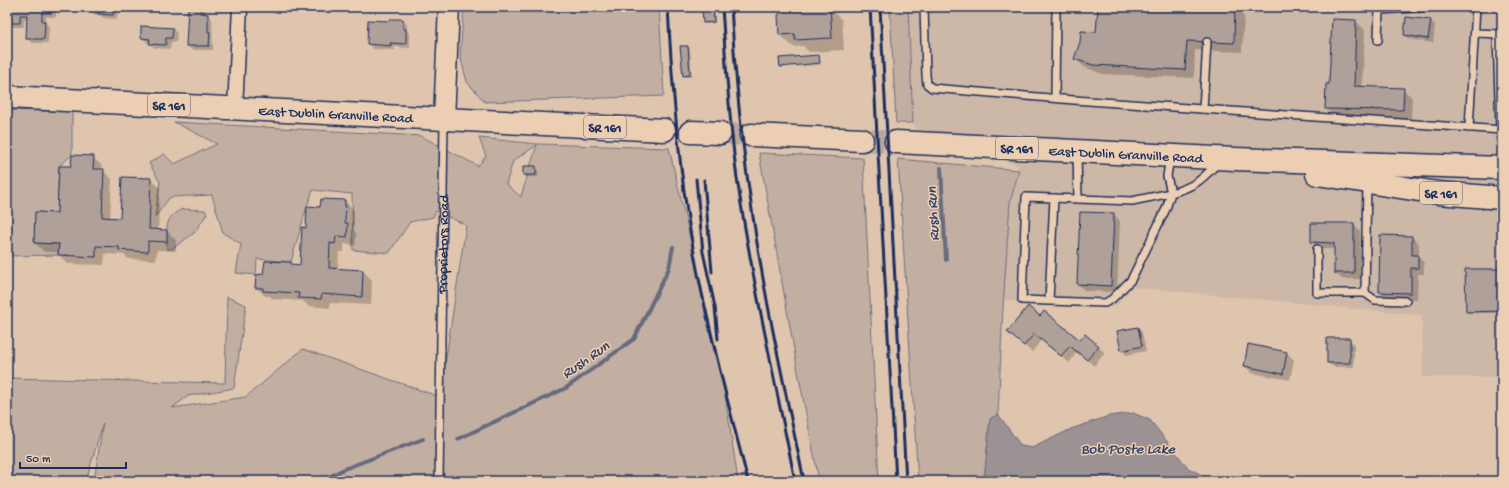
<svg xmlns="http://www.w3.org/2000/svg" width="1509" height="488" font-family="'Gochi Hand',sans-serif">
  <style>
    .built { fill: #cdb7a7 }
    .green { fill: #c2afa2; stroke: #6e6f80; fill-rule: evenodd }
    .water { fill: #9c9293; stroke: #686a7e }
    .shadow { fill: #0003; fill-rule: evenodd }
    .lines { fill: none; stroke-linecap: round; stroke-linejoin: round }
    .stream { stroke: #686a7e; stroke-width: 4 }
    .building { fill: #afa09a; stroke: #1b2f5e }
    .primary-tunnel { stroke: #b8a79e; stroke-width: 22; stroke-dasharray: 22 11; stroke-linecap: butt }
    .lane-casing { stroke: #1b2f5e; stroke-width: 10 }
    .street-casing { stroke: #1b2f5e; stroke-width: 17 }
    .secondary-casing { stroke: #1b2f5e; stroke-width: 23 }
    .primary-casing { stroke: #1b2f5e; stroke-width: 25 }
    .lane { stroke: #eccfb3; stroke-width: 7 }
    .street { stroke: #eccfb3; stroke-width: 14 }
    .secondary { stroke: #eccfb3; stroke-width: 20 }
    .primary { stroke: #eccfb3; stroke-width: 22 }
    .rail { stroke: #1b2f5e; stroke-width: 3 }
    .labels { text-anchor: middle; stroke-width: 3; stroke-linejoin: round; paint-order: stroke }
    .shield { fill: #eccfb3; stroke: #5a5f78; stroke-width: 1 }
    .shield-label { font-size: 13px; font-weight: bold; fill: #1b2f5e }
    .street-label { font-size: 14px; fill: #1b2f5e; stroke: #eccfb3 }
    .water-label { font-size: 15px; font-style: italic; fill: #354369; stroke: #eccfb3 }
  </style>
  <rect width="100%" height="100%" fill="#dfc5ae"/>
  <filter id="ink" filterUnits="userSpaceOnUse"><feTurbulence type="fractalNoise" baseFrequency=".025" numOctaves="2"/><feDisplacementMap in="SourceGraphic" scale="8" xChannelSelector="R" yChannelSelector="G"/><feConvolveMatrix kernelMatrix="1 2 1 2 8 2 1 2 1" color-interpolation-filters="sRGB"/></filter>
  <g filter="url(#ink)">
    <path class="built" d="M908 7H1502V377H1423L1422 315 1132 287 1115 307 994 300 1005 202 1019 165 918 130 913 123Z"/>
    <path class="green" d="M464 7H659L664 96 485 102 467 82 460 55Z
      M890 7H908L913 123H896Z
      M7 110 72 112V155L59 166 57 213 36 212 34 243 59 244 58 255 7 256Z
      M174 122 421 136 478 166 486 156 479 138 537 144 669 148 722 375 738 481H94L103 423 86 481H7V378L225 383 227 297 246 305 234 388 188 396 172 408 246 397 303 349 440 397 466 225 436 211 433 217 410 222 389 253 353 250 352 194 313 190 307 206 291 262 257 259 256 275 236 273 241 244 223 233 212 195 170 197 155 217 160 182 149 163 164 154 174 164 217 144ZM537 145 521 196V197L506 184 513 161Z
      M759 153 863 158 879 481H819L798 372Z
      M898 159 1019 170 1010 202 1003 307 998 414 990 419 984 481H918Z
      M183 209 205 210 207 214 194 233 172 249H167C167 229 163 217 183 209Z"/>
    <path class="water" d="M1133 413 1150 420 1188 468 1212 480 1237 477 1256 481H984L990 419 998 414 1021 446 1032 448 1071 429 1109 416Z"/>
    <path class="shadow" d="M7 7H56V17H46V24L49 26 48 43H32L27 38 28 19H24V27H8Z
      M91 7H118L117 19 104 18 100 15H95L90 10Z
      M189 7H206L205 14 212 19 213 50H191L187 45Z
      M703 7H715V23L706 24 703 22Z
      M1099 7H1235L1244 16 1242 52 1195 50 1194 78 1103 74 1084 67 1075 58 1097 33Z
      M830 8 842 20 844 50 809 52 803 46 793 47 780 35Z
      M403 20 407 25V31L410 34V48L394 47 395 50 373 49 368 44 391 22Z
      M1356 21 1365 30 1362 87 1403 89 1412 98 1411 119 1335 117 1326 108 1330 85Z
      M1431 21 1435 26 1433 43 1409 39 1405 35Z
      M172 29 177 33 176 42H171L170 49 155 48 150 43 147 42 142 38Z
      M688 47 690 49 692 77H686L684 75Z
      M821 64V65L782 68Z
      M93 157 102 166V170L112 179 110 218 121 219 151 179 160 188 158 231H167L176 240V251L157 250 156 260 128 259 125 255 105 254 104 265 68 264 59 255V252H44L35 243 58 214 72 168Z
      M536 167 538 169V177H526L524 175Z
      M345 201 354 210V231L356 233V245L344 244V252H339L338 270 363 271 372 280 371 305 330 303V308L308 306 303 301 273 299 270 296H265L256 287 264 275 290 263 292 265 300 266 307 229 321 208ZM345 208H347L346 228H344Z
      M1114 214 1120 221 1117 292 1085 291 1078 284Z
      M1354 224 1360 231V279H1342L1335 273V249H1319L1312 242Z
      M1412 237 1419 244V257L1424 263V274H1418L1417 299H1387L1380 292Z
      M1502 270V313H1469L1467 311Z
      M1040 317 1080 342 1098 346 1105 353 1094 366 1077 352 1069 363 1041 340 1032 352 1015 338Z
      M1138 328 1142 332 1146 351 1126 355 1122 350Z
      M1349 339 1354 344V367H1333L1328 363Z
      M1249 345 1287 353 1294 360 1290 380 1252 373 1245 366Z"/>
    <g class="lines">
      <path class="stream" d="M941 168 946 260
        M458 439 566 388 634 339 669 268 673 247
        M321 481 344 469 423 439"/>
    </g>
    <path class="building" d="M7 7H52V13H42V21H45L44 39H26L27 15H20V23H7Z
      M90 7H113V15L98 14V11H89Z
      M188 7H201V13L208 14V32H210L209 46H186Z
      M702 7H713L714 22 703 23Z
      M830 7 832 38 795 40V34L779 35 778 15 786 9Z
      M1098 7H1235L1234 43 1187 41 1185 70 1093 65 1074 59 1080 42 1081 31 1096 32Z
      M1406 17 1431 20 1428 39 1404 35Z
      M390 19H403V29H406V44L390 43 391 46 367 44 368 20 390 21Z
      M1332 19 1356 20 1354 86 1404 88 1403 110 1325 109 1326 84H1329Z
      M141 26 173 28 172 38H166V45L149 44 150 39 141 38Z
      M680 46H688L690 75 683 76Z
      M819 55 820 63 780 67 779 58Z
      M72 155 94 156 93 169H104L102 217 120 218 122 177 151 178 149 229 167 230V242L148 241V252L119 250V247L96 246V257L58 255 59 244 34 243 35 212 57 213 59 166H71Z
      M523 166H536V175H523Z
      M321 199 345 200V206H346L345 223H348L347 237 336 236 335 244 330 243 329 268 363 270 362 297 322 294 321 299 298 298 299 293 263 291V288H255L256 275 263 274 265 261 291 262V264L300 265 302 227 306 228 307 206 320 207Z
      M1080 212 1114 213 1111 286 1077 284Z
      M1311 223H1354V273H1334V243L1311 242Z
      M1380 235 1412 236V255H1418V268H1411V293L1379 292Z
      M1465 269H1502V311L1466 312Z
      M1028 306 1040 316 1044 311 1080 340 1085 334 1099 346 1087 360 1070 346 1061 356 1034 334 1024 346 1007 332Z
      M1138 327 1142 346 1121 351 1117 331Z
      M1327 338H1350V363H1327Z
      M1248 344 1287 352 1283 374 1244 366Z"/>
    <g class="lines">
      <path class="primary-tunnel" d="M720 133 751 135
        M862 140 896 142"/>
      <defs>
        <g id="lane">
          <path d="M924 7 926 75 927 84 932 88 1074 100 1502 130"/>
          <path d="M1379 10 1432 7"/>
          <path d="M1475 33 1502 34"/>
          <path d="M1497 34 1500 130"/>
          <path d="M1378 40 1379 7"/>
          <path d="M1055 98 1056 7"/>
          <path d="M1203 109 1207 42"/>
          <path d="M1469 128 1476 7"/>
          <path d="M1077 153 1078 199"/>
          <path d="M1170 158 1167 176 1171 193C1196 186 1201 180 1219 162"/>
          <path d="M1317 249V293H1365L1367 184"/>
          <path d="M1365 293 1375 300 1406 301"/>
          <path d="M1049 301 1105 303 1112 299 1131 280 1166 209 1171 193 1132 201 1026 197 1022 300 1049 301 1054 198"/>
          <path id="s1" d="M439 481 444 121"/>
        </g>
        <path id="street" d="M235 109 240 7"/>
        <path id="secondary" d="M444 119 449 7"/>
        <g id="primary">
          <path id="s2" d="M7 97 664 130"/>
          <path d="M691 132 720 133"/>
          <path d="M751 135 862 140"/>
          <path id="s3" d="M896 142 1235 159 1502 168"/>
          <path d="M1317 174 1438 193 1502 198"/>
        </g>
      </defs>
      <use href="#lane" class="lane-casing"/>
      <use href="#street" class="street-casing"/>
      <use href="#secondary" class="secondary-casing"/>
      <use href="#primary" class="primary-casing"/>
      <use href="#lane" class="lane"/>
      <use href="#street" class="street"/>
      <use href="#secondary" class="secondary"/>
      <use href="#primary" class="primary"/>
      <path class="rail" d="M668 7C672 86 678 164 692 242 706 322 728 402 748 481
        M722 7C726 64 729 122 737 178 752 280 775 380 795 481
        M731 7C735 77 742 147 753 217 766 306 786 393 804 481
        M870 7 896 481
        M880 7 906 481
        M696 179 703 252 715 307 718 339
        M704 180 712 272"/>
    </g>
  </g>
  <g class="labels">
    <g class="shield">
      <rect x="148" y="94" width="42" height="22" rx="3"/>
      <rect x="584" y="116" width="42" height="22" rx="3"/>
      <rect x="996" y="137" width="42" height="22" rx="3"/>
      <rect x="1420" y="182" width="42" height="22" rx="3"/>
    </g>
    <g class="shield-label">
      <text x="169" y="110">SR 161</text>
      <text x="605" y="132">SR 161</text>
      <text x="1017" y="153">SR 161</text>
      <text x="1441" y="198">SR 161</text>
    </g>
    <g class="street-label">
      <text dy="5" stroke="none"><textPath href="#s2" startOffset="329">East Dublin Granville Road</textPath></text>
      <text dy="5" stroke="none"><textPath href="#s3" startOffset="230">East Dublin Granville Road</textPath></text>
      <text dy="5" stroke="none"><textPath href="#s1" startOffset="237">Proprietors Road</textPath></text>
    </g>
    <g class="water-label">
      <text transform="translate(932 214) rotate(-93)" y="5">Rush Run</text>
      <text transform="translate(585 359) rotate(-35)" y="5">Rush Run</text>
      <text x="1128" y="453">Bob Poste Lake</text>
    </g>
  </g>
  <rect width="1509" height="488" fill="none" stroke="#eccfb3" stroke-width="24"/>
  <rect x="12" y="12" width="1485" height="464" fill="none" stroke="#1b2f5e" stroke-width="1.5" filter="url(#ink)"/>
  <path d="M20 462v6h106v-6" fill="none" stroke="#1b2f5e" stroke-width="2"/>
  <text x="26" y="462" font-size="12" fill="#1b2f5e" stroke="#eccfb3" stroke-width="3" paint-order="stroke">50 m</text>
</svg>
